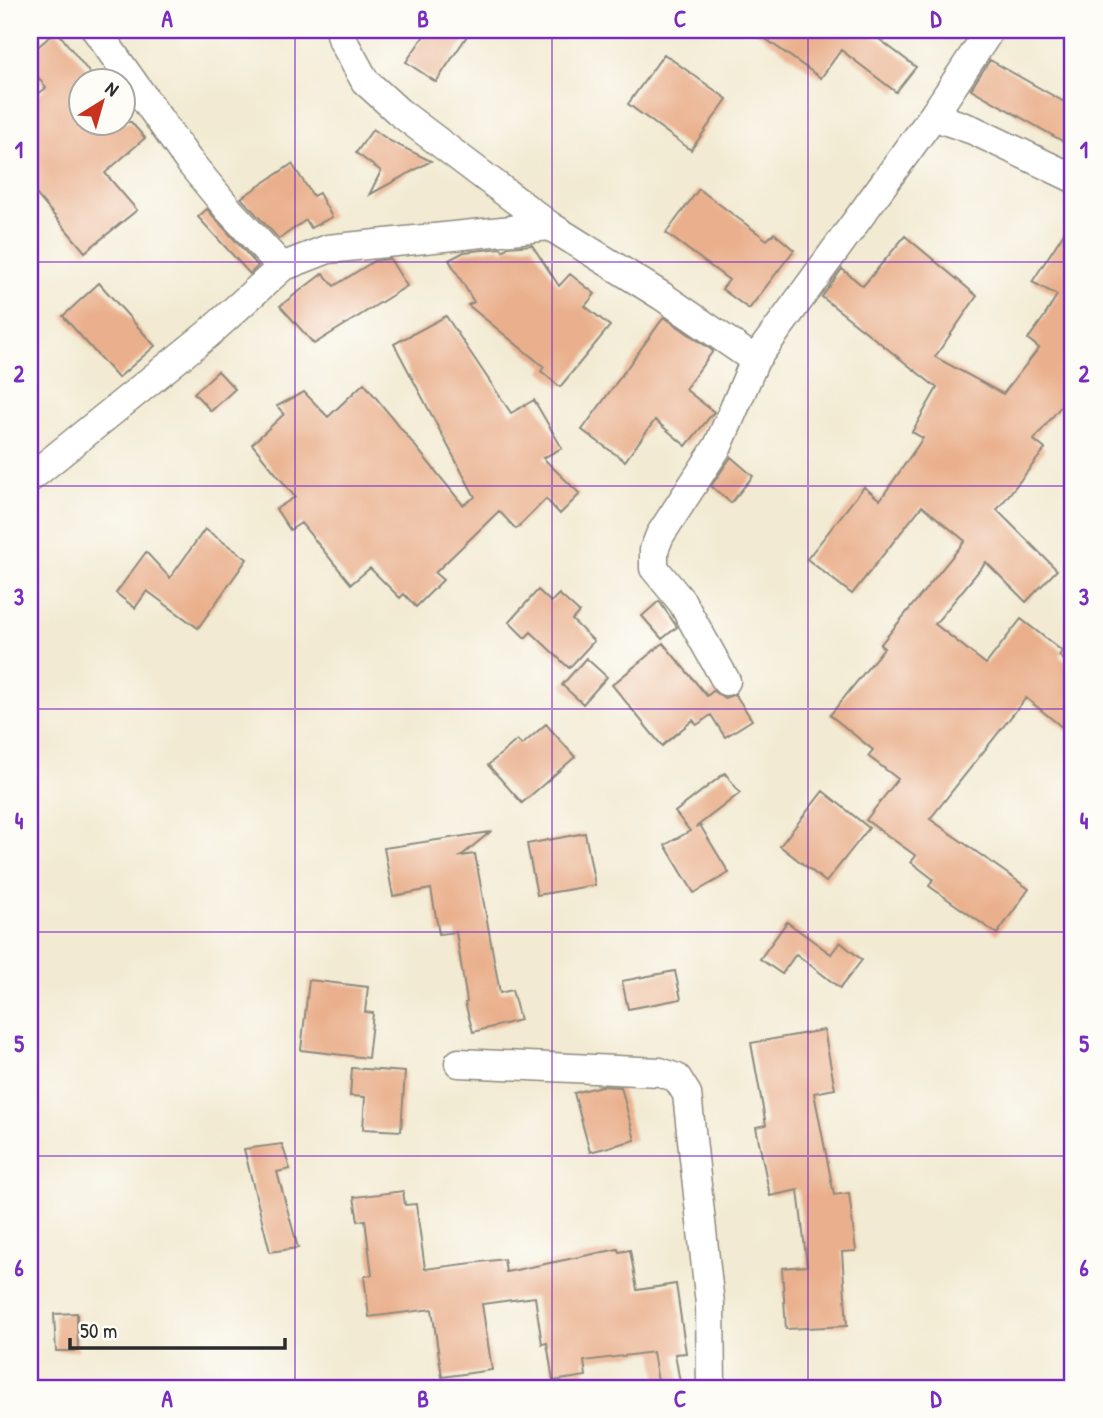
<svg xmlns="http://www.w3.org/2000/svg" width="1103" height="1418" font-family="'Patrick Hand',sans-serif">
  <style>
    .building { fill: #eab08d }
    .lines { fill: none; stroke-linecap: round; stroke-linejoin: round }
    .minor-casing { stroke: #8e8a7e; stroke-width: 31 }
    .minor { stroke: #fff; stroke-width: 28 }
    .grid { fill: none; stroke: #7b2cbf; stroke-width: 2; stroke-opacity: 0.55 }
    .neatline { fill: none; stroke: #7b2cbf; stroke-width: 2.5 }
    .grid-label { font-size: 23px; text-anchor: middle; font-weight: bold; fill: #7b2cbf }
  </style>
  <rect width="100%" height="100%" fill="#fdfcf7"/>
  <filter id="ink" filterUnits="userSpaceOnUse"><feTurbulence type="fractalNoise" baseFrequency=".0143" numOctaves="2"/><feDisplacementMap in="SourceGraphic" scale="14" xChannelSelector="R" yChannelSelector="G"/><feConvolveMatrix kernelMatrix="1 2 1 2 8 2 1 2 1" color-interpolation-filters="sRGB"/></filter>
  <filter id="wash" filterUnits="userSpaceOnUse"><feTurbulence type="fractalNoise" baseFrequency=".00686" numOctaves="4" result="noise"/><feDisplacementMap in="SourceGraphic" scale="28" xChannelSelector="R" yChannelSelector="G"/><feGaussianBlur stdDeviation="1.57" result="paint"/><feColorMatrix in="noise" values="0 0 0 0 0 0 0 0 0 0 0 0 0 0 0 0 0 1.4 0 .05"/><feComposite in="paint" operator="in"/></filter>
  <g filter="url(#wash)">
    <rect width="100%" height="100%" fill="#f2ead2"/>
    <g id="blocks">
      <path class="building" d="M428 30H471L436 82 406 62Z
        M753 30H867L916 67 896 92 841 50 821 78Z
        M57 31 95 80H80V122H131L145 138 105 173 137 210 85 252 30 187V100L46 88 30 66V53Z
        M664 54 727 99 691 150 628 104Z
        M990 60 1073 107V147L971 89Z
        M373 129 390 141 431 161 369 195 381 171 356 153Z
        M292 164 313 196 319 193 332 217 311 228 306 220 279 239 241 198Z
        M699 189 767 240 774 233 794 250 749 309 722 289 729 280 666 233Z
        M207 209 258 266 250 274 198 217Z
        M1073 219V391L1034 440 1045 449 997 510 1057 570 1026 602 986 562 935 624 986 664 1021 619 1062 651 1059 656 1073 667V736L1026 698 930 819 1029 889 997 934 929 886 933 879 911 862 916 856 866 820 898 779 868 756 873 750 830 715 884 648 880 645 965 541 922 506 852 594 807 559 864 487 880 500 923 438 912 432 937 388 822 297 842 269 863 286 905 236 977 296 935 357 1003 394 1039 348 1028 339 1044 317 1057 295 1032 282Z
        M532 245 559 286 570 274 595 294 585 306 610 326 560 387 541 371 544 367 468 305 474 302 449 260 464 252 501 248 503 251 508 247Z
        M390 259 407 286 314 344 280 306 323 273 334 286 374 261Z
        M99 283 155 346 118 378 63 316Z
        M446 316 511 413 534 400 562 448 543 458 580 494 560 514 546 499 516 529 499 511 435 573 443 580 416 607 404 594 400 598 370 568 351 584 301 523 290 530 276 509 295 497 252 444 284 414 277 406 304 392 328 417 364 383 463 505 475 497 394 344Z
        M664 317 713 351 685 389 714 412 686 446 655 420 625 461 582 430Z
        M218 371 235 389 211 411 194 393Z
        M731 457 753 476 731 503 711 486Z
        M205 529 247 559 198 628 147 591 135 608 116 593 146 552 170 578Z
        M538 590 551 602 559 594 579 612 572 620 594 641 569 668 531 632 525 638 509 622Z
        M659 601 677 627 662 639 642 616Z
        M663 643 707 696 713 691 725 698 735 694 752 720 725 737 711 715 697 725 693 720 662 746 612 685Z
        M586 658 607 677 583 704 562 685Z
        M546 724 575 757 522 803 488 765 517 740 522 745Z
        M725 773 740 793 696 827 700 825 729 873 694 893 665 845 690 831 675 812Z
        M823 791 869 828 826 882 780 846Z
        M490 832 461 856 475 854 500 993 512 990 520 1020 473 1032 465 1003 467 1002 456 932 439 934 431 889 393 896 384 848Z
        M585 833 595 885 537 895 527 844Z
        M787 922 831 954 840 942 862 960 840 988 796 954 782 974 760 959Z
        M675 971 681 999 628 1009 622 981Z
        M309 980 368 987 365 1012 373 1013 368 1058 301 1050Z
        M824 1030 835 1089 814 1093 834 1195 849 1193 856 1251 842 1252 847 1326 786 1329 782 1268 807 1266 798 1190 770 1196 756 1127 766 1125 751 1043Z
        M352 1068 405 1072 401 1131 363 1129 365 1097 350 1096Z
        M601 1086 621 1087 635 1140 590 1152 574 1093Z
        M282 1144 290 1169 277 1172 298 1248 270 1252 244 1149Z
        M403 1191 405 1205 416 1204 425 1269 504 1259 506 1272 618 1249 619 1252 630 1250 637 1290 676 1284 686 1353 675 1354 681 1388H659L653 1352 584 1361 586 1376 553 1381 547 1343 542 1344 535 1297 482 1304 492 1370 442 1377 432 1309 369 1317 364 1276 372 1275 365 1220 358 1221 354 1197Z
        M77 1313 78 1351H56L54 1314Z"/>
    </g>
  </g>
  <g filter="url(#ink)">
    <use href="#blocks" fill-opacity="0" stroke="#8e8a7e" stroke-width="2"/>
    <g class="lines">
      <defs>
        <path id="minor" d="M96 30 188 160 229 210 282 267
          M340 30 343 41 365 81 399 112 550 226 662 296 755 360
          M933 116 973 130 1073 178
          M30 478 208 334 282 267 328 249 550 226
          M726 681 682 602 654 568V550L660 535 718 446 755 360 933 116 990 30
          M459 1063 660 1072 677 1078 687 1094 710 1304 711 1388"/>
      </defs>
      <use href="#minor" class="minor-casing"/>
      <use href="#minor" class="minor"/>
    </g>
  </g>
  <path class="grid" d="M295 30V1388M552 30V1388M808 30V1388M30 262H1073M30 486H1073M30 709H1073M30 932H1073M30 1156H1073"/>
  <rect width="1103" height="1418" fill="none" stroke="#fdfcf7" stroke-width="77"/>
  <g transform="translate(102 102) rotate(37)"><circle r="33" fill="#fdfcf7" stroke="#a9a8a5" stroke-width="2"/>
  <path d="M0-5L12 26L0 18L-12 26Z" fill="#c8321e"/>
  <text y="-10" font-size="19" font-weight="bold" text-anchor="middle" fill="#2b2b2b">N</text>
  </g>
  <path d="M70 1338v10h215v-10" fill="none" stroke="#2b2b2b" stroke-width="3.5"/>
  <text x="80" y="1338" font-size="21" fill="#2b2b2b" stroke="#fdfcf7" stroke-width="5" paint-order="stroke">50 m</text>
  <rect x="38" y="38" width="1026" height="1342" class="neatline"/>
  <g class="grid-label">
    <text x="167" y="27">A</text>
    <text x="423" y="27">B</text>
    <text x="680" y="27">C</text>
    <text x="936" y="27">D</text>
    <text x="19" y="158">1</text>
    <text x="1084" y="158">1</text>
    <text x="19" y="382">2</text>
    <text x="1084" y="382">2</text>
    <text x="19" y="605">3</text>
    <text x="1084" y="605">3</text>
    <text x="19" y="829">4</text>
    <text x="1084" y="829">4</text>
    <text x="19" y="1052">5</text>
    <text x="1084" y="1052">5</text>
    <text x="19" y="1276">6</text>
    <text x="1084" y="1276">6</text>
    <text x="167" y="1407">A</text>
    <text x="423" y="1407">B</text>
    <text x="680" y="1407">C</text>
    <text x="936" y="1407">D</text>
  </g>
</svg>
